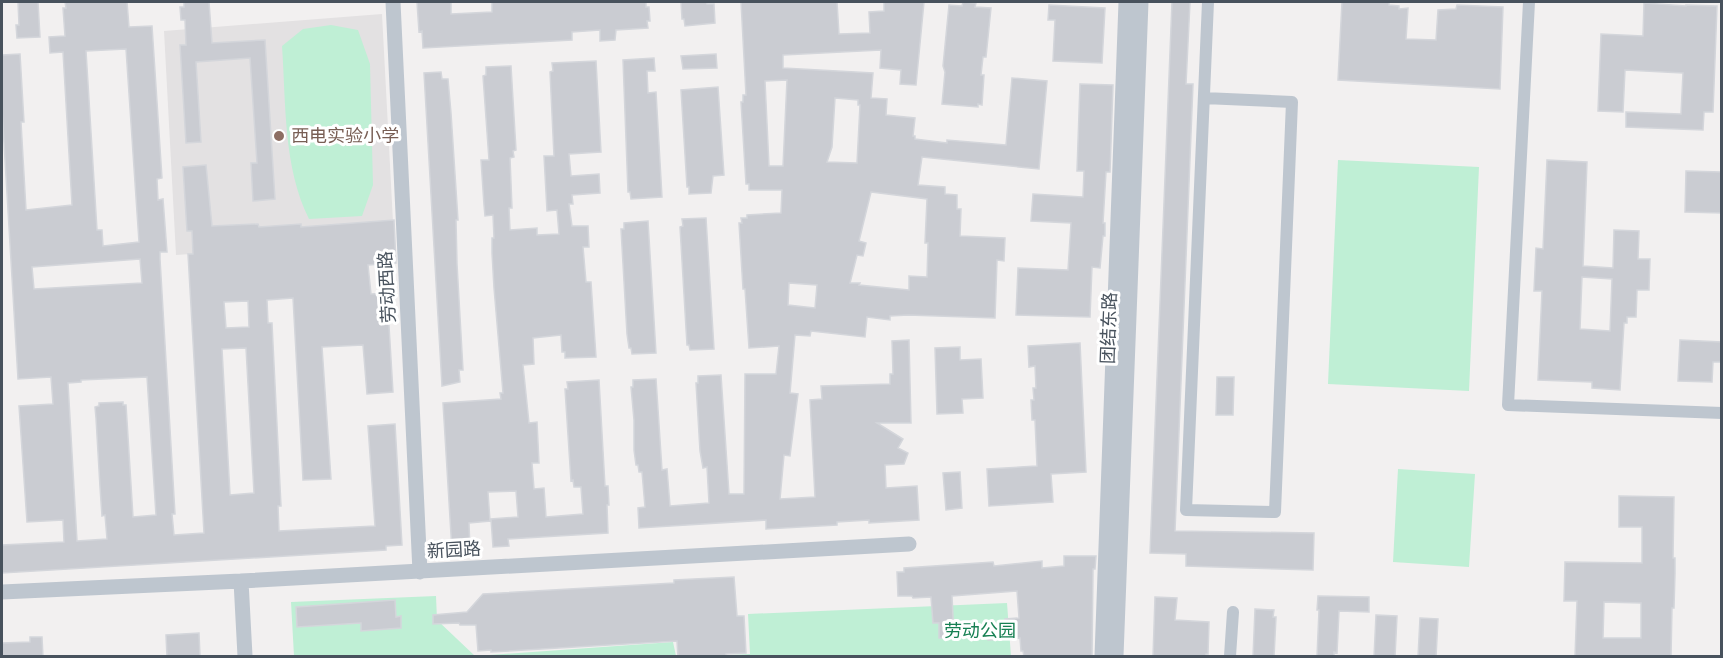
<svg xmlns="http://www.w3.org/2000/svg" width="1723" height="658" font-family="Arial,'Noto Sans SC',sans-serif">
  <style>
    .education { fill: #e3e1e2 }
    .green { fill: #bfefd5 }
    .building { fill: #caccd2; stroke: #d4d6db; stroke-width: 1.5; fill-rule: evenodd }
    .lines { fill: none; stroke-linecap: round; stroke-linejoin: round }
    .minor { stroke: #bec6cf; stroke-width: 12 }
    .tertiary { stroke: #bec6cf; stroke-width: 15 }
    .education-dot { fill: #8d6e63; stroke: #fff; stroke-width: 2 }
    .labels { text-anchor: middle; stroke-width: 6; stroke-linejoin: round; paint-order: stroke }
    .education-label { font-size: 18px; fill: #785e54; stroke: #fff; text-anchor: start }
    .street-label { font-size: 18px; fill: #48525d; stroke: #fff }
    .park-label { font-size: 18px; fill: #178053; stroke: #fff }
  </style>
  <rect width="100%" height="100%" fill="#f2f0f0"/>
  <path class="education" d="M382 14 394 241 176 255 164 31Z"/>
  <path class="green" d="M331 25 358 30 370 64 373 185 362 216 309 219C283 167 286 103 282 46L303 29Z
    M1338 160 1479 167 1469 391 1328 384Z
    M1398 469 1475 474 1469 567 1393 562Z
    M436 596 437 620 475 656 673 642 676 656H294L291 602Z
    M1007 603 1011 656H711L750 654 748 614Z"/>
  <path class="building" d="M18 2H38L40 37 17 38 16 25H19Z
    M65 2H127L129 27 152 26 162 178 157 179 158 200 163 199 167 252H160V259L175 514H172L174 535 204 533 188 254H193L192 231H187L183 167 206 165 212 226 258 224 259 227 301 224V227L394 220 396 263 368 265 371 294 387 293 393 392 367 394 363 345 322 347 331 479 303 480 293 298 267 300 268 323H272L273 344 281 506H278L279 531 375 526 368 426 395 424 402 545 386 546V550L2 573V545L64 542 63 520 27 522 19 406 53 404 51 377 18 379 2 109V55L20 54 24 122H21L26 210 72 205 63 52 50 53 49 37 65 36 63 8H66ZM126 49 139 242 103 246 102 230H97L86 51ZM140 259 142 283 34 289 32 267ZM248 301 249 327 226 328 224 302ZM246 348 254 493 230 495 222 349ZM147 377 156 515 133 517 126 405H123V402L99 403V406L95 407 96 418 100 487 102 516 105 515 107 539 77 541 68 383 81 382V380Z
    M184 2H209L212 43 265 40 275 199 253 201 251 163H257L250 58 196 62 201 142 186 143 180 45H186L185 20H181L180 7H184Z
    M417 2H451V14L492 12V2H646V7H649L650 21H647L648 28 616 30 615 40 600 41V30L572 32V40L423 48 422 31 419 32Z
    M681 2H706L707 4H714L715 23 685 26 684 19H682Z
    M741 2H837L839 34 870 33 869 12 884 11V2H924L916 85 900 84 901 70 880 68 881 50 783 55V68L873 73 871 98 887 99 886 115 915 118 913 136H915V139L947 143V140L1006 145 1012 78 1047 81 1039 169 922 157 918 185 945 187V194L957 195V209H961L960 236 1005 238 1004 261 997 260 995 318 908 315 890 316V320L867 317 865 337 811 331 810 336 795 335 790 393 798 394 790 456 784 455 780 499 815 497 810 400 822 399 821 386 890 384V374H893L892 341 909 340 911 423H877L903 439 898 448 908 453 904 464 885 465 886 488 917 486 919 520 869 523V520L837 522V525L766 529V520L639 528 638 508 645 507 642 472H639L638 465H636L634 450V420L631 387H633V380L656 379 662 470 667 469 670 506 709 503 707 467 703 468 700 451 696 383H698V376L721 375 729 494H744L745 374H776L779 346 749 348 745 289H743L739 223H742L741 218H747V215L781 213 782 190H749V184H746L741 102H743V95H746ZM787 80 783 166H769L765 81ZM835 98 858 100V105H860L857 163 827 162 832 147ZM871 192 927 199 925 243H928L927 277 909 276V290L859 285 860 283H850L857 255 863 256 866 243 859 241ZM789 283 817 285 815 308 788 305Z
    M963 2 976 3 975 7 991 8 986 57H983L981 75H984L982 105 978 104V107L942 104 945 72 943 66 949 5 962 6Z
    M1172 2H1190L1186 84H1193L1175 531 1314 533 1313 570 1186 566V554L1150 553Z
    M1342 2H1389V5L1399 6V9L1408 8 1406 39 1436 40 1438 10 1456 9 1457 5 1503 7 1500 89 1338 80Z
    M1644 3 1686 6V5L1717 6 1713 112H1704L1703 130 1626 127V112L1681 114 1683 73 1625 70 1623 112 1598 111 1601 34 1643 36Z
    M1049 5 1105 8 1102 63 1053 61 1055 20H1048Z
    M716 54 717 68 683 69 681 56Z
    M654 58 655 71H647L648 93 656 92 662 197 631 199 630 192H628L623 60Z
    M596 61 601 152 569 154 571 176 599 174 600 193 572 195 573 204H569L572 226H588L589 247H583L586 282H591L596 357 565 358V352H562L561 335 533 338 534 364 523 365 529 423 537 422 539 463H532L534 489 544 488 546 517 583 514 581 487H574L573 480 571 481 565 389H568L567 382 599 380 605 486H608L609 505H607L608 533 508 539 509 546 493 547 491 519 518 517 516 491 488 492 490 521 469 523 470 550 452 551 443 403 501 399 500 393H503L494 288 492 253V238H494L493 215 485 216 484 205 481 160H489L483 76 486 75V67L511 66 516 150 513 151 514 157 510 158 512 208H509L510 230 537 228V235L559 234 557 210 547 211 544 156H554L550 72 553 71 552 63Z
    M441 72 442 79H448L451 113 458 220H456L457 264 463 370H459L460 382 442 386 424 73Z
    M1080 84 1113 85 1110 172H1106L1103 223H1105V236H1103L1100 268 1092 267 1090 317 1016 315 1018 268 1068 270 1071 223 1031 221 1033 194 1083 197 1084 171H1077Z
    M718 87 724 175 713 176 711 193 689 194V187H687L681 90Z
    M1547 160 1587 162 1583 266 1613 268 1614 230 1639 231 1638 259H1650L1649 290H1637L1636 317H1627V323H1624L1620 390 1592 388V382L1538 380 1542 291H1534L1536 248 1543 249ZM1582 277 1612 279 1610 331 1580 329Z
    M1686 171 1721 172 1722 213 1685 212Z
    M706 218 714 349 690 350 689 345H687L680 227 683 226 682 219Z
    M648 221 656 353 632 354 631 348H629L627 334 621 229H624V223Z
    M1680 340 1722 342V362H1713L1712 382 1678 381Z
    M1080 343 1086 472 1051 474 1053 502 989 506 987 469 1037 466 1035 420H1032L1031 400H1034L1033 388H1036L1035 366 1029 367 1028 346Z
    M960 347V360L981 359 983 398 962 399 963 413 937 414 935 348Z
    M1217 377H1234L1233 415H1216Z
    M960 472 962 508 946 510 943 473Z
    M1619 496 1674 497 1673 558H1675V573L1674 608H1672L1671 657H1575L1577 601H1564L1565 562 1642 563V527H1619ZM1604 602 1641 603V638H1603Z
    M1064 556H1096L1095 569H1093L1092 657H1024L1023 651H1021L1020 638 988 640 986 626 1005 625V619L1019 618 1017 591 952 596 954 638H939V623H933L931 597 913 598 912 596H898L897 572H904V568L993 562 994 566 1042 561V568L1064 566Z
    M734 577 737 616H744L746 653 726 654V657H678L677 641 491 652V650L478 651 476 625H460L459 623 433 624V615L467 612 483 594 674 583V580Z
    M1318 596 1369 597V612L1339 611 1337 653 1334 652V657H1317L1319 610H1317Z
    M1155 597 1177 598 1175 620 1209 622 1208 654H1206L1205 657H1153Z
    M395 600 396 617 401 616V628L361 631V623L297 627 296 607Z
    M1255 609 1274 610 1273 617H1276L1274 657H1253Z
    M1376 615 1397 616 1395 657H1374Z
    M1420 618 1438 619 1436 657H1418Z
    M199 633 200 657H167L166 635Z
    M30 637H42L43 657H2V643L30 642Z"/>
  <g class="lines">
    <path class="minor" d="M1529 2 1508 405 1722 413
      M1204 98 1292 102 1275 512 1186 510 1208 2
      M1230 656 1233 612"/>
    <path class="tertiary" d="M393 2 420 572
      M241 581 245 656
      M2 592 241 581 909 544
      M1102 656 1126 2
      M1116 656 1141 2"/>
  </g>
  <circle class="education-dot" cx="279" cy="136" r="6"/>
  <g class="labels">
    <g class="education-label">
      <text x="291" y="142">西电实验小学</text>
    </g>
    <g class="street-label">
      <text transform="translate(387 287) rotate(-93)" y="6">劳动西路</text>
      <text transform="translate(1109 328) rotate(-88)" y="6">团结东路</text>
      <text transform="translate(454 550) rotate(-3)" y="6">新园路</text>
    </g>
    <g class="park-label">
      <text x="980" y="637">劳动公园</text>
    </g>
  </g>
  <rect width="1723" height="658" fill="none" stroke="#48525d" stroke-width="6"/>
</svg>
